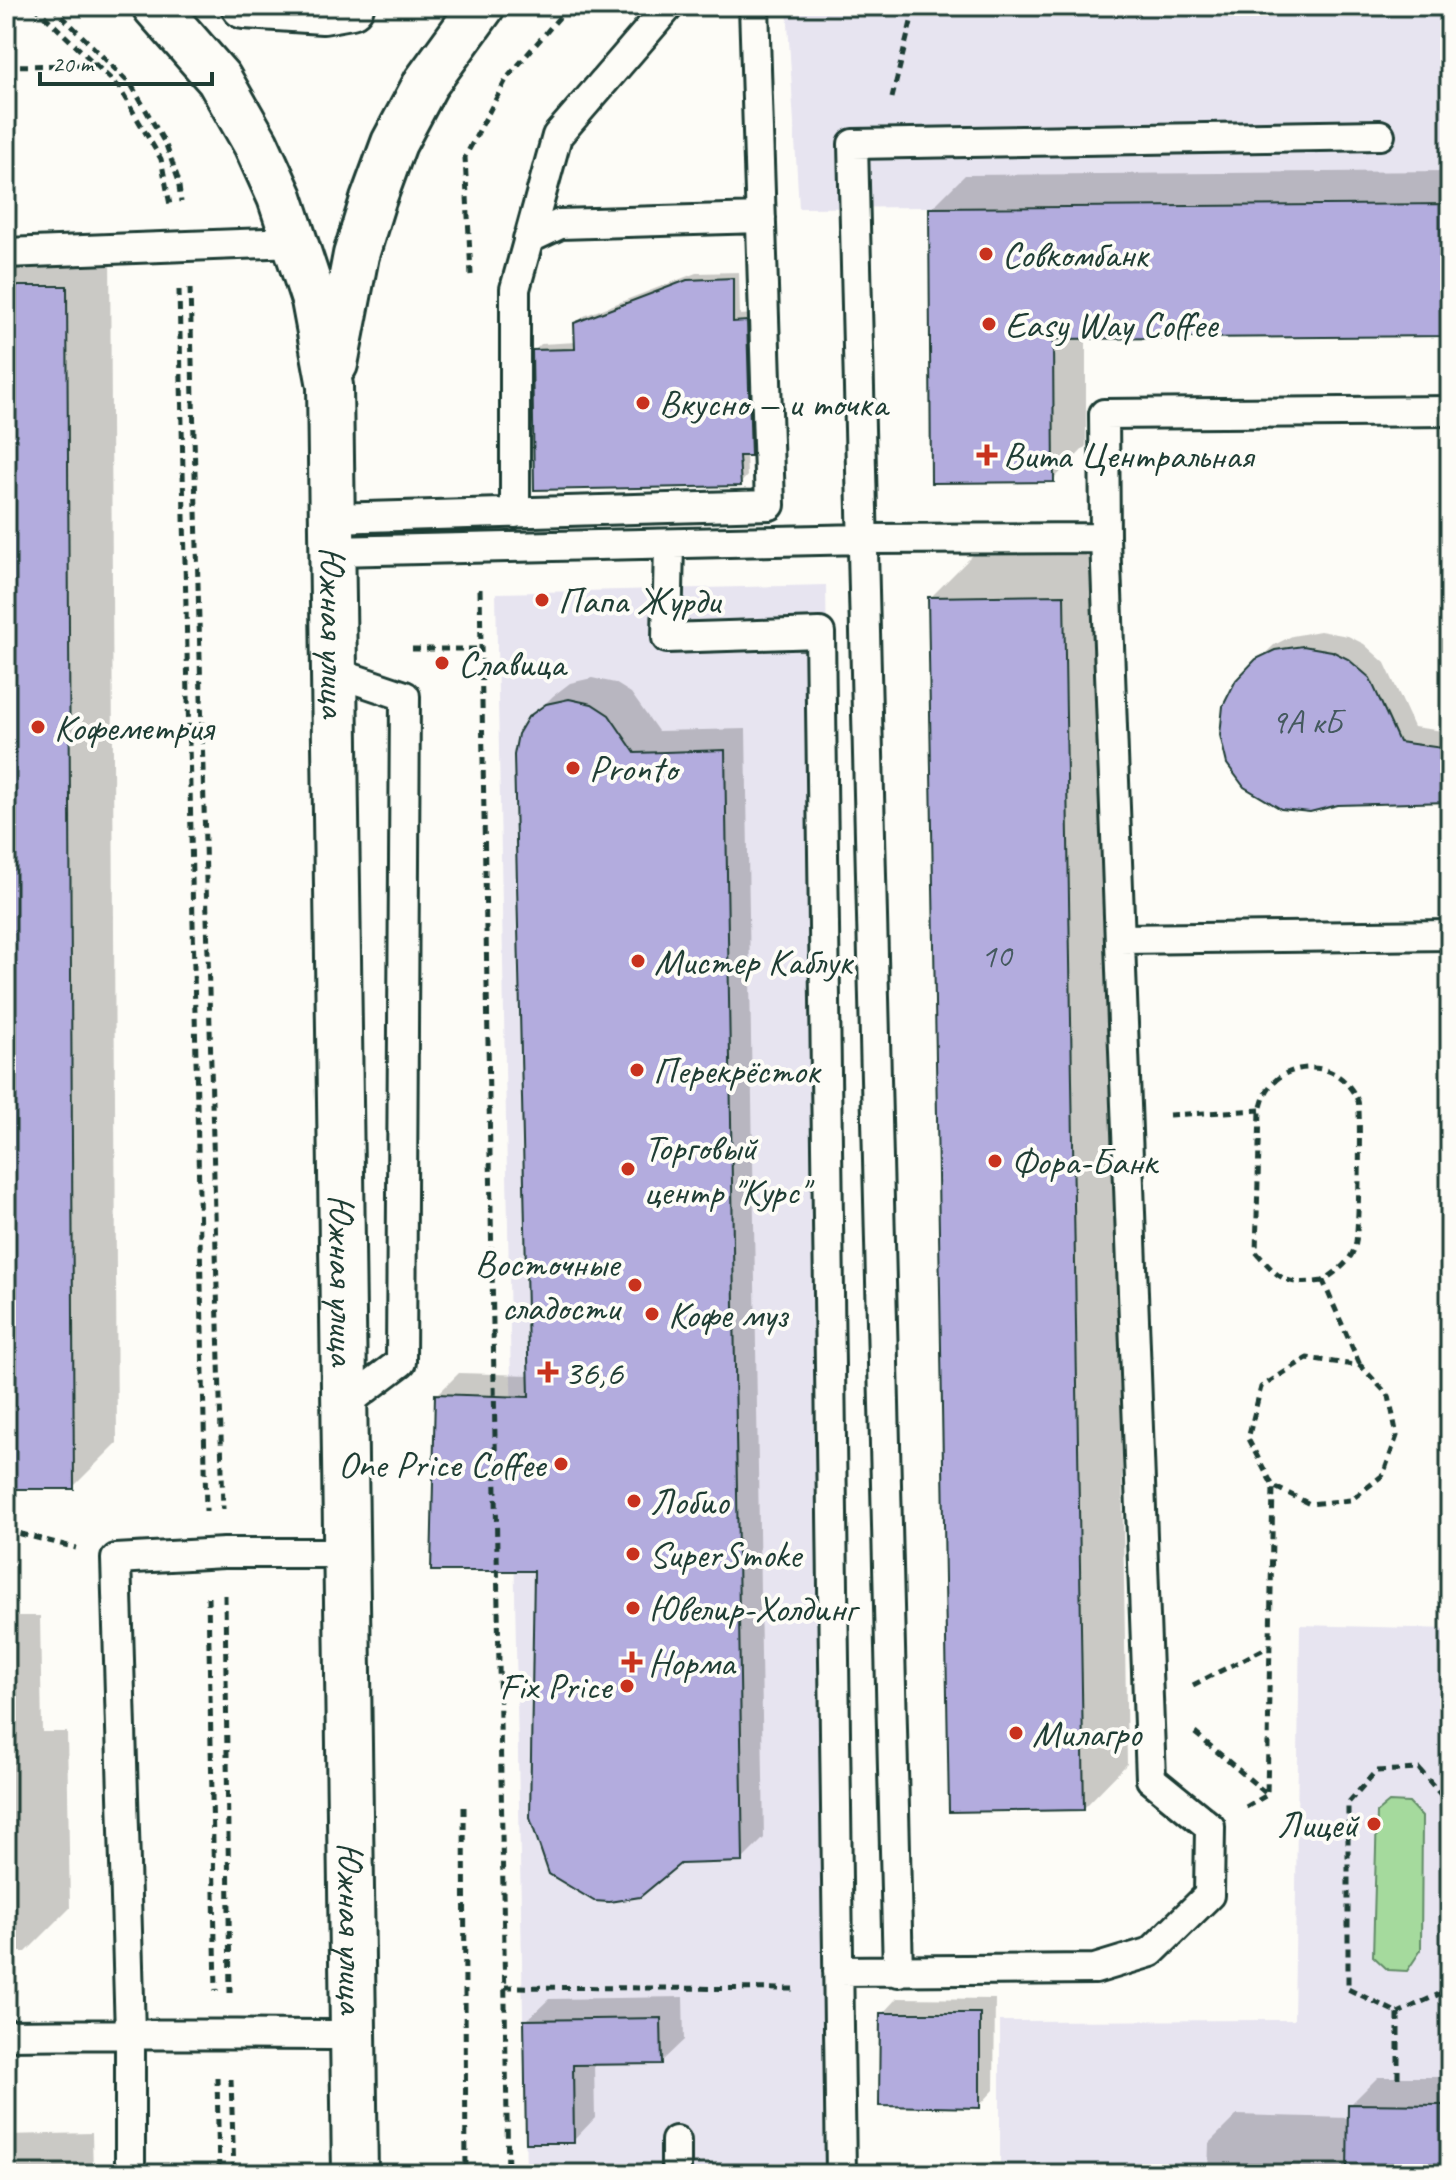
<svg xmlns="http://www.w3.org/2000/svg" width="1456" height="2180" font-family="Caveat,sans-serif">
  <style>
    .built { fill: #e7e4f0 }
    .green { fill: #a5da9d; stroke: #628c68; stroke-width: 2 }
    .shadow { fill: #0003 }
    .building { fill: #b3acde; stroke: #1f3d34; stroke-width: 2 }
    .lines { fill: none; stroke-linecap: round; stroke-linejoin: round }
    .lane-casing { stroke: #1f3d34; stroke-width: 34 }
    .secondary-casing { stroke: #1f3d34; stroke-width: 50 }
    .path { stroke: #1f3d34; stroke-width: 5; stroke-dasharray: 8 6; stroke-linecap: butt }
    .lane { stroke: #fdfcf7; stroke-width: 28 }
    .secondary { stroke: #fdfcf7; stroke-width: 44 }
    .poi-dot { fill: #c8321e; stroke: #fdfcf7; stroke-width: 3 }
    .labels { text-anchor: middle; stroke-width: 8; stroke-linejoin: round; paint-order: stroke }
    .number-label { font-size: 34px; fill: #44595e }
    .poi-label { font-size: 38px; fill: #1f3d34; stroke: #fdfcf7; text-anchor: start }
    .street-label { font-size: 38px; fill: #1f3d34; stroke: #fdfcf7 }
  </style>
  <rect width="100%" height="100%" fill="#fdfcf7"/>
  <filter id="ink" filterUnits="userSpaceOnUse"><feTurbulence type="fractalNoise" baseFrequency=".0125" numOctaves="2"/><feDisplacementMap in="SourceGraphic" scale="16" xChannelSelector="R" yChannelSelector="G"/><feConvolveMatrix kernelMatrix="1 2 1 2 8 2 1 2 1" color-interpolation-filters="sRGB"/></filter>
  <g filter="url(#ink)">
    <path class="built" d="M787 6H1450V203L799 208Z
      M826 585 849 2174H526L496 593Z
      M1300 1625 1450 1629V2174H1000V2021L1294 2020Z"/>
    <path class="green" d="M1389 1802 1409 1803 1422 1817 1421 1950 1407 1971 1388 1970 1373 1956 1377 1812Z"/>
    <path class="shadow" d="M1450 171V334L1086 337V446L1053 480 931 209 965 175Z
      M6 243H110L117 1443 73 1487H6Z
      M739 272 740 315 754 314 758 446 751 454H746L747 476 740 484 534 351 541 344 577 342 576 324 584 316 696 273Z
      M1107 552 1127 1764 1084 1808 930 598 974 554Z
      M1320 631 1348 636 1364 644 1385 663 1414 727 1450 732V800L1237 681 1274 645 1292 636Z
      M592 678 615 683 631 693 658 731 746 729 764 1838 742 1860 536 1569 437 1395 459 1373 531 1375 530 719 553 696 570 683Z
      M6 1616H40L42 1732H67L70 1908 26 1952H6Z
      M683 1997 684 2040 661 2062 594 2063 595 2118 573 2141 526 2021 549 1999Z
      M897 1998 995 1999 994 2090 979 2106 882 2014Z
      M1378 2077H1450V2174H1208L1209 2143 1237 2115 1350 2118V2105Z
      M92 2133 93 2174H6V2135Z"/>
    <path class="building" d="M1450 204V336L1053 339 1054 482 931 483 929 208Z
      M733 278V322L747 321 751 456H739L741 486 534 490 532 350 575 349 574 323 687 280Z
      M6 286H67L74 1489H6Z
      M1064 595 1084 1810 949 1812 928 597Z
      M1303 646 1332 651 1348 659 1370 678 1399 742 1450 749V802L1338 805 1310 812 1281 809 1244 787 1227 764 1220 735 1223 706 1236 680 1256 659 1275 650Z
      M569 699 592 704 609 715 635 753 725 750 743 1862 680 1864 640 1897 609 1902 594 1901 549 1874 530 1818 534 1571H431L435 1394 529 1397 514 755 518 734 528 717 546 704Z
      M880 2013H980V2108L879 2106Z
      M661 2018 662 2064 573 2065 574 2143H526L524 2020Z
      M1348 2104 1443 2105V2174H1347Z"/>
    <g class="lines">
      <defs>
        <path id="lane" d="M528 239 560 224 761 218
          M6 253 294 242
          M515 513V289L557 136 669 6
          M332 518 770 505 754 6
          M669 544 667 638 820 633 841 2174
          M333 551 864 539 1105 538
          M334 672 405 696 401 1362 344 1405
          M1120 939 1450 935
          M838 1971 1095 1969 1151 1952 1209 1895 1210 1827 1151 1779 1105 538 1104 414 1450 411
          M898 1972 853 144 1380 135
          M6 2035C122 2033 237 2035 353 2035
          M676 2141V2174
          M130 2174V2033L116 1559 224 1553H346"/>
        <g id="secondary">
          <path id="s1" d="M155 6 219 79 256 144 280 197 314 300 330 386 355 2174"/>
          <path d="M244 6 323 11 351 6"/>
          <path d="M335 364 356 255 373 200 394 143 426 83 482 6"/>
        </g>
      </defs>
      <use href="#lane" class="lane-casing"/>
      <use href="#secondary" class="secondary-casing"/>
      <path class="path" d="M34 6 118 86 161 159 170 205
        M52 6 132 86 166 145 178 179 181 202
        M6 66 96 65
        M892 98 915 6
        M471 275 465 157 507 78 569 6
        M190 288 223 1509
        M179 290 206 1511
        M480 589 508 2174
        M412 649H481
        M1169 1115 1260 1110
        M1323 1281C1284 1286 1280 1279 1256 1252L1260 1110C1262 1105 1263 1098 1266 1093 1273 1079 1285 1072 1299 1069 1327 1064 1346 1076 1358 1101 1361 1107 1359 1238 1355 1247 1349 1264 1337 1271 1323 1281L1360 1365
        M6 1530 76 1548
        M225 1595 230 1993
        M208 1597 216 1991
        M1193 1685 1270 1646
        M1195 1733 1267 1794
        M464 1807 466 2174
        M1246 1807 1267 1795 1273 1486 1248 1439 1261 1387 1307 1358 1361 1366 1389 1396 1397 1436 1383 1475 1351 1500 1310 1504 1273 1486
        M505 1987 796 1989
        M217 2077 219 2174
        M1398 2078V2013L1348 1989V1803L1376 1771 1419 1769 1448 1803V1990L1398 2013
        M231 2079 234 2174"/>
      <use href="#lane" class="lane"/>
      <use href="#secondary" class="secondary"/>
    </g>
  </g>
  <g class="poi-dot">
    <circle cx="986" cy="254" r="8"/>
    <circle cx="989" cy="324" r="8"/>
    <circle cx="643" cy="403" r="8"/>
    <path d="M983 443h8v8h8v8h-8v8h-8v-8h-8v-8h8z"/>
    <circle cx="542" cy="600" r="8"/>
    <circle cx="442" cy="663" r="8"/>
    <circle cx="38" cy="727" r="8"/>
    <circle cx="573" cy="768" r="8"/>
    <circle cx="638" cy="961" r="8"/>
    <circle cx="637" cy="1070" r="8"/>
    <circle cx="995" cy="1161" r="8"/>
    <circle cx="628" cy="1169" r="8"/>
    <circle cx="635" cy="1285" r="8"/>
    <circle cx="652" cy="1314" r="8"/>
    <path d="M544 1360h8v8h8v8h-8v8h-8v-8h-8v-8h8z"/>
    <circle cx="561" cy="1464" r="8"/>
    <circle cx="634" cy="1501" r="8"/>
    <circle cx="633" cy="1554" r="8"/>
    <circle cx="633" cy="1608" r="8"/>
    <path d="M628 1650h8v8h8v8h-8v8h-8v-8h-8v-8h8z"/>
    <circle cx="627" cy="1686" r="8"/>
    <circle cx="1016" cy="1733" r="8"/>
    <circle cx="1374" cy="1824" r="8"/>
  </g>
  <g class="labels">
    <g class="number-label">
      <text x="1306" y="733">9А кБ</text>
      <text x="996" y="967">10</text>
    </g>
    <g class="poi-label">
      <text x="1002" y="267">Совкомбанк</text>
      <text x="1005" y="337">Easy Way Coffee</text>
      <text x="659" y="416">Вкусно — и точка</text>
      <text x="1003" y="468">Вита Центральная</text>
      <text x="558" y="613">Папа Журди</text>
      <text x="458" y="676">Славица</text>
      <text x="54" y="740">Кофеметрия</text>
      <text x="589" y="781">Pronto</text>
      <text x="654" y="974">Мистер Каблук</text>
      <text x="653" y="1083">Перекрёсток</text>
      <text x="644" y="1160">Торговый<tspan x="644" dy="44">центр "Курс"</tspan></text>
      <text x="1011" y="1174">Фора-Банк</text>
      <text x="619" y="1276" text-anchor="end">Восточные<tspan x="619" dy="44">сладости</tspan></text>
      <text x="668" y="1327">Кофе муз</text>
      <text x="564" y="1385">36,6</text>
      <text x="545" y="1477" text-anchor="end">One Price Coffee</text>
      <text x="650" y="1514">Лобио</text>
      <text x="649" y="1567">SuperSmoke</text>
      <text x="649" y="1621">Ювелир-Холдинг</text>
      <text x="648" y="1675">Норма</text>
      <text x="611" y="1699" text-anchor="end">Fix Price</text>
      <text x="1032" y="1746">Милагро</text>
      <text x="1358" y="1837" text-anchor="end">Лицей</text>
    </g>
    <g class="street-label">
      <text dy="13" stroke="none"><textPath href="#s1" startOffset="672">Южная улица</textPath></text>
      <text dy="13" stroke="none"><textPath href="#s1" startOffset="1320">Южная улица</textPath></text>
      <text dy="13" stroke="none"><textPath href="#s1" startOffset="1968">Южная улица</textPath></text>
    </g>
  </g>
  <rect width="1456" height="2180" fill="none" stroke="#fdfcf7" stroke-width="32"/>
  <rect x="16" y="16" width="1424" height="2148" fill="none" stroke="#1f3d34" stroke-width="3" filter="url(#ink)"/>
  <path d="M40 72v12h172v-12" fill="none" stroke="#1f3d34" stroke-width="4"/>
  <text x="52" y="72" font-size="24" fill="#1f3d34" stroke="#fdfcf7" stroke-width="6" paint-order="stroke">20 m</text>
</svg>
